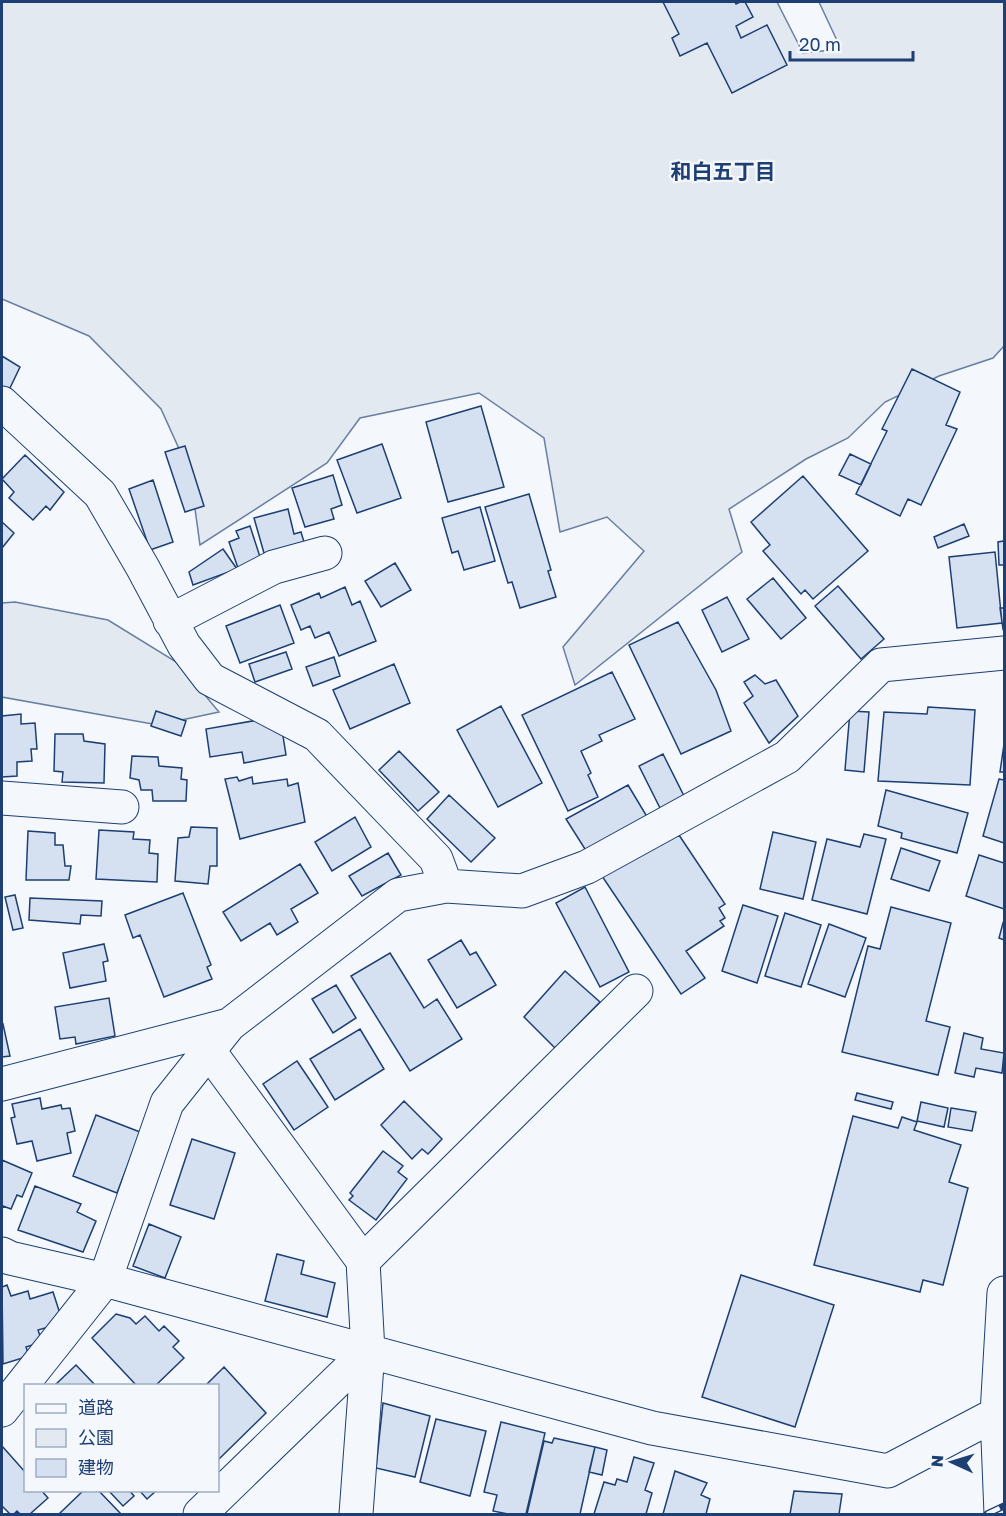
<svg xmlns="http://www.w3.org/2000/svg" width="1006" height="1516" font-family="'Golos Text','Noto Sans JP',sans-serif">
  <style>
    .green { fill: #e3e9f0; stroke: #687fa3; stroke-width: 1.5 }
    .building { fill: #d5e0f0; stroke: #1d3f73; stroke-width: 1.5 }
    .lines { fill: none; stroke-linecap: round; stroke-linejoin: round }
    .minor-casing { stroke: #1d3f73; stroke-width: 35 }
    .minor { stroke: #f4f7fb; stroke-width: 33 }
    .rail-casing { stroke: #1d3f73; stroke-width: 7 }
    .rail { stroke: #f4f7fb; stroke-width: 4.5; stroke-dasharray: 14; stroke-linecap: butt }
    .labels { text-anchor: middle; stroke-width: 4.5; stroke-linejoin: round; paint-order: stroke }
    .neighbourhood-label { font-size: 21px; font-weight: bold; fill: #1d3f73; stroke: #f4f7fb }
  </style>
  <rect width="100%" height="100%" fill="#f4f7fb"/>
  <path class="green" d="M2 2H777L803 53 841 49 819 2H1004V346L993 358 939 376 885 402 848 438 806 459 729 509 742 552 575 685 563 647 644 551 607 517 560 532 544 438 479 393 360 418 327 463 200 545 190 473 161 409 89 336 2 299Z
    M15 602 108 620 178 663 219 712 158 725 2 697V603Z"/>
  <path class="building" d="M663 2H735L736 4 740 2H745L753 17 736 26 741 38 767 25 787 65 732 93 707 43 680 56 672 38 679 34Z
    M2 356 20 367 9 390 2 386Z
    M912 369 960 392 946 425 957 429 921 505 908 499 900 516 856 494 887 431 882 429Z
    M481 406 504 487 448 502 426 422Z
    M382 444 401 498 357 513 337 460Z
    M185 446 204 506 185 512 165 452Z
    M850 454 871 464 861 485 839 475Z
    M25 455 64 492 50 510 46 506 33 520 9 498 14 492 2 479Z
    M333 475 342 505 331 509 334 519 305 527 292 488Z
    M803 476 868 551 813 599 805 590 801 594 763 551 770 545 751 522Z
    M153 480 173 542 150 550 129 489Z
    M529 494 551 570 548 571 556 597 520 608 512 582 508 583 485 507Z
    M480 507 495 561 464 570 458 551 452 553 442 518Z
    M288 509 294 534 301 532 304 542 264 553 254 518Z
    M2 522 14 533 2 548Z
    M964 524 969 536 938 548 934 537Z
    M250 526 261 560 238 568 229 542 239 538 236 531Z
    M1004 541V565H999L998 542Z
    M223 549 237 569 193 585 189 572Z
    M995 552 1002 623 957 628 949 557Z
    M395 563 411 590 381 607 365 581Z
    M773 578 806 618 781 639 747 599Z
    M838 586 884 639 861 659 815 606Z
    M345 587 352 605 360 601 376 641 339 656 329 632 315 638 310 626 301 630 291 605 319 593 321 598Z
    M727 597 749 639 722 652 702 610Z
    M280 605 294 643 240 663 226 626Z
    M1000 608H1004V628L1003 629Z
    M678 622 716 690 731 731 681 754 629 645Z
    M286 652 292 669 255 682 249 664Z
    M334 657 340 676 313 686 306 667Z
    M394 664 410 703 350 729 333 690Z
    M612 672 635 719 599 735 602 741 581 751 591 773 588 775 598 797 568 811 522 715Z
    M755 675 765 684 776 680 798 716 769 743 744 703 753 696 744 682Z
    M501 706 542 783 498 807 457 730Z
    M928 707 975 710 970 785 878 781 884 712 927 714Z
    M156 711 186 721 181 736 151 726Z
    M850 711 869 712 864 772 845 770Z
    M21 714V724L35 723 37 749H31L32 761 17 762V776L2 777V716Z
    M264 719 282 730 286 755 244 763 242 752 210 757 206 729Z
    M55 734H83L84 741 105 744 104 783 62 782 63 772 54 771Z
    M1004 744V772H1000Z
    M399 751 439 792 418 811 379 770Z
    M663 754 685 798 661 810 639 766Z
    M132 756 158 757 159 766 182 768 181 779 187 780 186 801H153L152 790H141L139 780 130 778Z
    M237 777 239 781 252 777 253 784 287 779 288 786 298 783 305 822 240 839 225 779Z
    M999 779 1004 780V843L983 836Z
    M628 785 649 820 590 857 566 819Z
    M886 790 968 813 957 853 901 838 902 833 878 826Z
    M449 795 495 838 471 862 427 819Z
    M355 817 371 847 332 871 315 842Z
    M191 827 217 828V866H210L208 884 175 881 178 838 189 837Z
    M99 830 134 832 133 839 150 840 149 853 158 854 157 882 96 879Z
    M28 831 55 833V845H63L65 866H71L69 880H26Z
    M773 832 816 842 803 899 760 889Z
    M864 834 886 839 867 914 812 900 827 839 860 847Z
    M679 835 725 904 719 908 725 918 720 921 724 926 686 951 705 978 681 994 602 876Z
    M901 848 940 861 929 891 891 879Z
    M388 853 401 875 362 896 349 876Z
    M979 855 1004 863V909L966 896Z
    M300 864 318 893 291 909 298 922 277 935 270 923 241 941 223 912Z
    M585 887 629 972 600 987 556 903Z
    M183 893 211 965 207 967 212 979 164 997 140 935 133 938 125 915Z
    M15 895 23 928 13 930 5 897Z
    M30 898 102 901 101 916 81 915 80 924 29 920Z
    M743 905 778 916 757 983 722 971Z
    M891 907 951 923 926 1021 950 1027 938 1075 842 1052 868 946 880 949Z
    M785 913 821 925 801 987 765 976Z
    M1003 923 1004 924V940L999 938Z
    M829 924 866 938 845 997 808 984Z
    M461 940 470 955 476 952 496 985 457 1008 428 960Z
    M104 944 108 961 103 962 106 981 70 988 63 953Z
    M390 953 424 1008 437 999 462 1039 410 1071 351 976Z
    M565 971 600 1002 555 1048 524 1017Z
    M336 985 356 1018 333 1033 312 999Z
    M109 998 115 1036 76 1044 75 1037 60 1039 55 1007Z
    M3 1024 10 1056 2 1057V1025Z
    M360 1029 384 1069 335 1100 310 1059Z
    M964 1033 983 1038 981 1049 1004 1053 1002 1073 976 1068 974 1077 955 1073Z
    M297 1061 328 1107 294 1130 263 1084Z
    M857 1093 893 1102 891 1109 855 1100Z
    M40 1098 42 1109 61 1105 62 1109 70 1108 75 1131 67 1133 71 1153 37 1161 32 1141 17 1144 11 1118 15 1117 12 1104Z
    M404 1101 442 1139 428 1154 422 1149 412 1159 381 1125Z
    M921 1102 948 1108 944 1127 917 1121Z
    M951 1108 976 1112 972 1131 948 1127Z
    M96 1115 140 1132 117 1193 73 1176Z
    M853 1116 898 1128 902 1117 917 1122 914 1130 961 1145 949 1182 968 1188 943 1285 923 1280 920 1292 814 1265Z
    M192 1139 235 1153 214 1219 170 1205Z
    M383 1151 403 1166 398 1172 407 1179 376 1220 349 1200 353 1196 350 1193Z
    M2 1160 32 1173 22 1197 17 1195 11 1209 3 1206 2 1209Z
    M35 1186 81 1204 77 1212 96 1221 83 1252 18 1230Z
    M149 1224 181 1237 165 1278 133 1266Z
    M277 1254 304 1261 301 1274 335 1283 327 1317 265 1301Z
    M741 1275 834 1305 795 1427 702 1397Z
    M7 1285 11 1296 28 1291 30 1299 53 1292 63 1323 38 1330 42 1342 26 1347 29 1356 3 1364 2 1287Z
    M116 1314 130 1318 136 1324 145 1316 159 1331 164 1326 179 1341 173 1347 184 1358 155 1386H137L92 1338Z
    M76 1365 96 1386H54Z
    M224 1367 266 1413 218 1460V1386H205Z
    M383 1403 430 1416 415 1477 376 1468Z
    M436 1419 486 1431 470 1496 420 1482Z
    M501 1422 545 1433 526 1514H508L493 1511 497 1495 484 1492Z
    M554 1438 595 1447 580 1514H527L544 1441 552 1443Z
    M2 1446 26 1473V1490H41L48 1498 30 1514H20L17 1511 14 1514H10L2 1506Z
    M595 1447 607 1450 602 1475 589 1472Z
    M634 1457 654 1463 645 1490 652 1493 646 1514H594L604 1482 615 1485 617 1479 627 1482Z
    M675 1471 707 1483 701 1495 710 1499 706 1514H663Z
    M84 1490H98L121 1514H59Z
    M108 1490H129L134 1496 123 1506Z
    M139 1490H157L147 1499Z
    M794 1491 842 1494 839 1514H790Z"/>
  <g class="lines">
    <defs>
      <path id="minor" d="M2 403 100 494 143 568 184 645 210 679 317 735 436 859 446 886
        M170 621 274 567 325 553
        M2 798 122 807
        M209 1051 363 1261 368 1351 356 1514
        M2 1084 229 1025
        M2 1254 10 1258 105 1280 652 1428 888 1471 1004 1410
        M363 1261 636 991
        M2 1410 105 1280 167 1103 229 1025 398 895 446 886 522 891 587 867 787 757 881 665 1004 653
        M200 1514 368 1351
        M1001 1514 997 1414 1004 1293"/>
    </defs>
    <use href="#minor" class="minor-casing"/>
    <use href="#minor" class="minor"/>
    <defs>
      <path id="rail" d="M987 1514 1004 1506"/>
    </defs>
    <use href="#rail" class="rail-casing"/>
    <use href="#rail" class="rail"/>
  </g>
  <g class="labels">
    <g class="neighbourhood-label">
      <text x="723" y="179">和白五丁目</text>
    </g>
  </g>
  <rect width="1006" height="1516" fill="none" stroke="#1d3f73" stroke-width="6"/>
  <rect x="24" y="1384" width="195" height="108" fill="#f4f7fb" stroke="#9eadc5" stroke-width="1.5"/>
  <rect x="36" y="1404" width="30" height="9" fill="#f4f7fb" stroke="#9eadc5" stroke-width="1.5"/>
  <text x="78" y="1414" font-size="18" fill="#1d3f73">道路</text>
  <rect x="36" y="1429" width="30" height="18" fill="#e3e9f0" stroke="#9eadc5" stroke-width="1.5"/>
  <text x="78" y="1444" font-size="18" fill="#1d3f73">公園</text>
  <rect x="36" y="1459" width="30" height="18" fill="#d5e0f0" stroke="#9eadc5" stroke-width="1.5"/>
  <text x="78" y="1474" font-size="18" fill="#1d3f73">建物</text>
  <g transform="translate(952 1462) rotate(274)" stroke="#f4f7fb" stroke-width="4.5" paint-order="stroke">
  <path d="M0-4.5L10 22L0 15L-10 22Z" fill="#1d3f73"/>
  <text y="-9" font-size="16" font-weight="bold" text-anchor="middle" fill="#1d3f73">N</text>
  </g>
  <path d="M790 51v9h123v-9" fill="none" stroke="#1d3f73" stroke-width="3"/>
  <text x="799" y="51" font-size="18" fill="#1d3f73" stroke="#f4f7fb" stroke-width="4.5" paint-order="stroke">20 m</text>
</svg>
